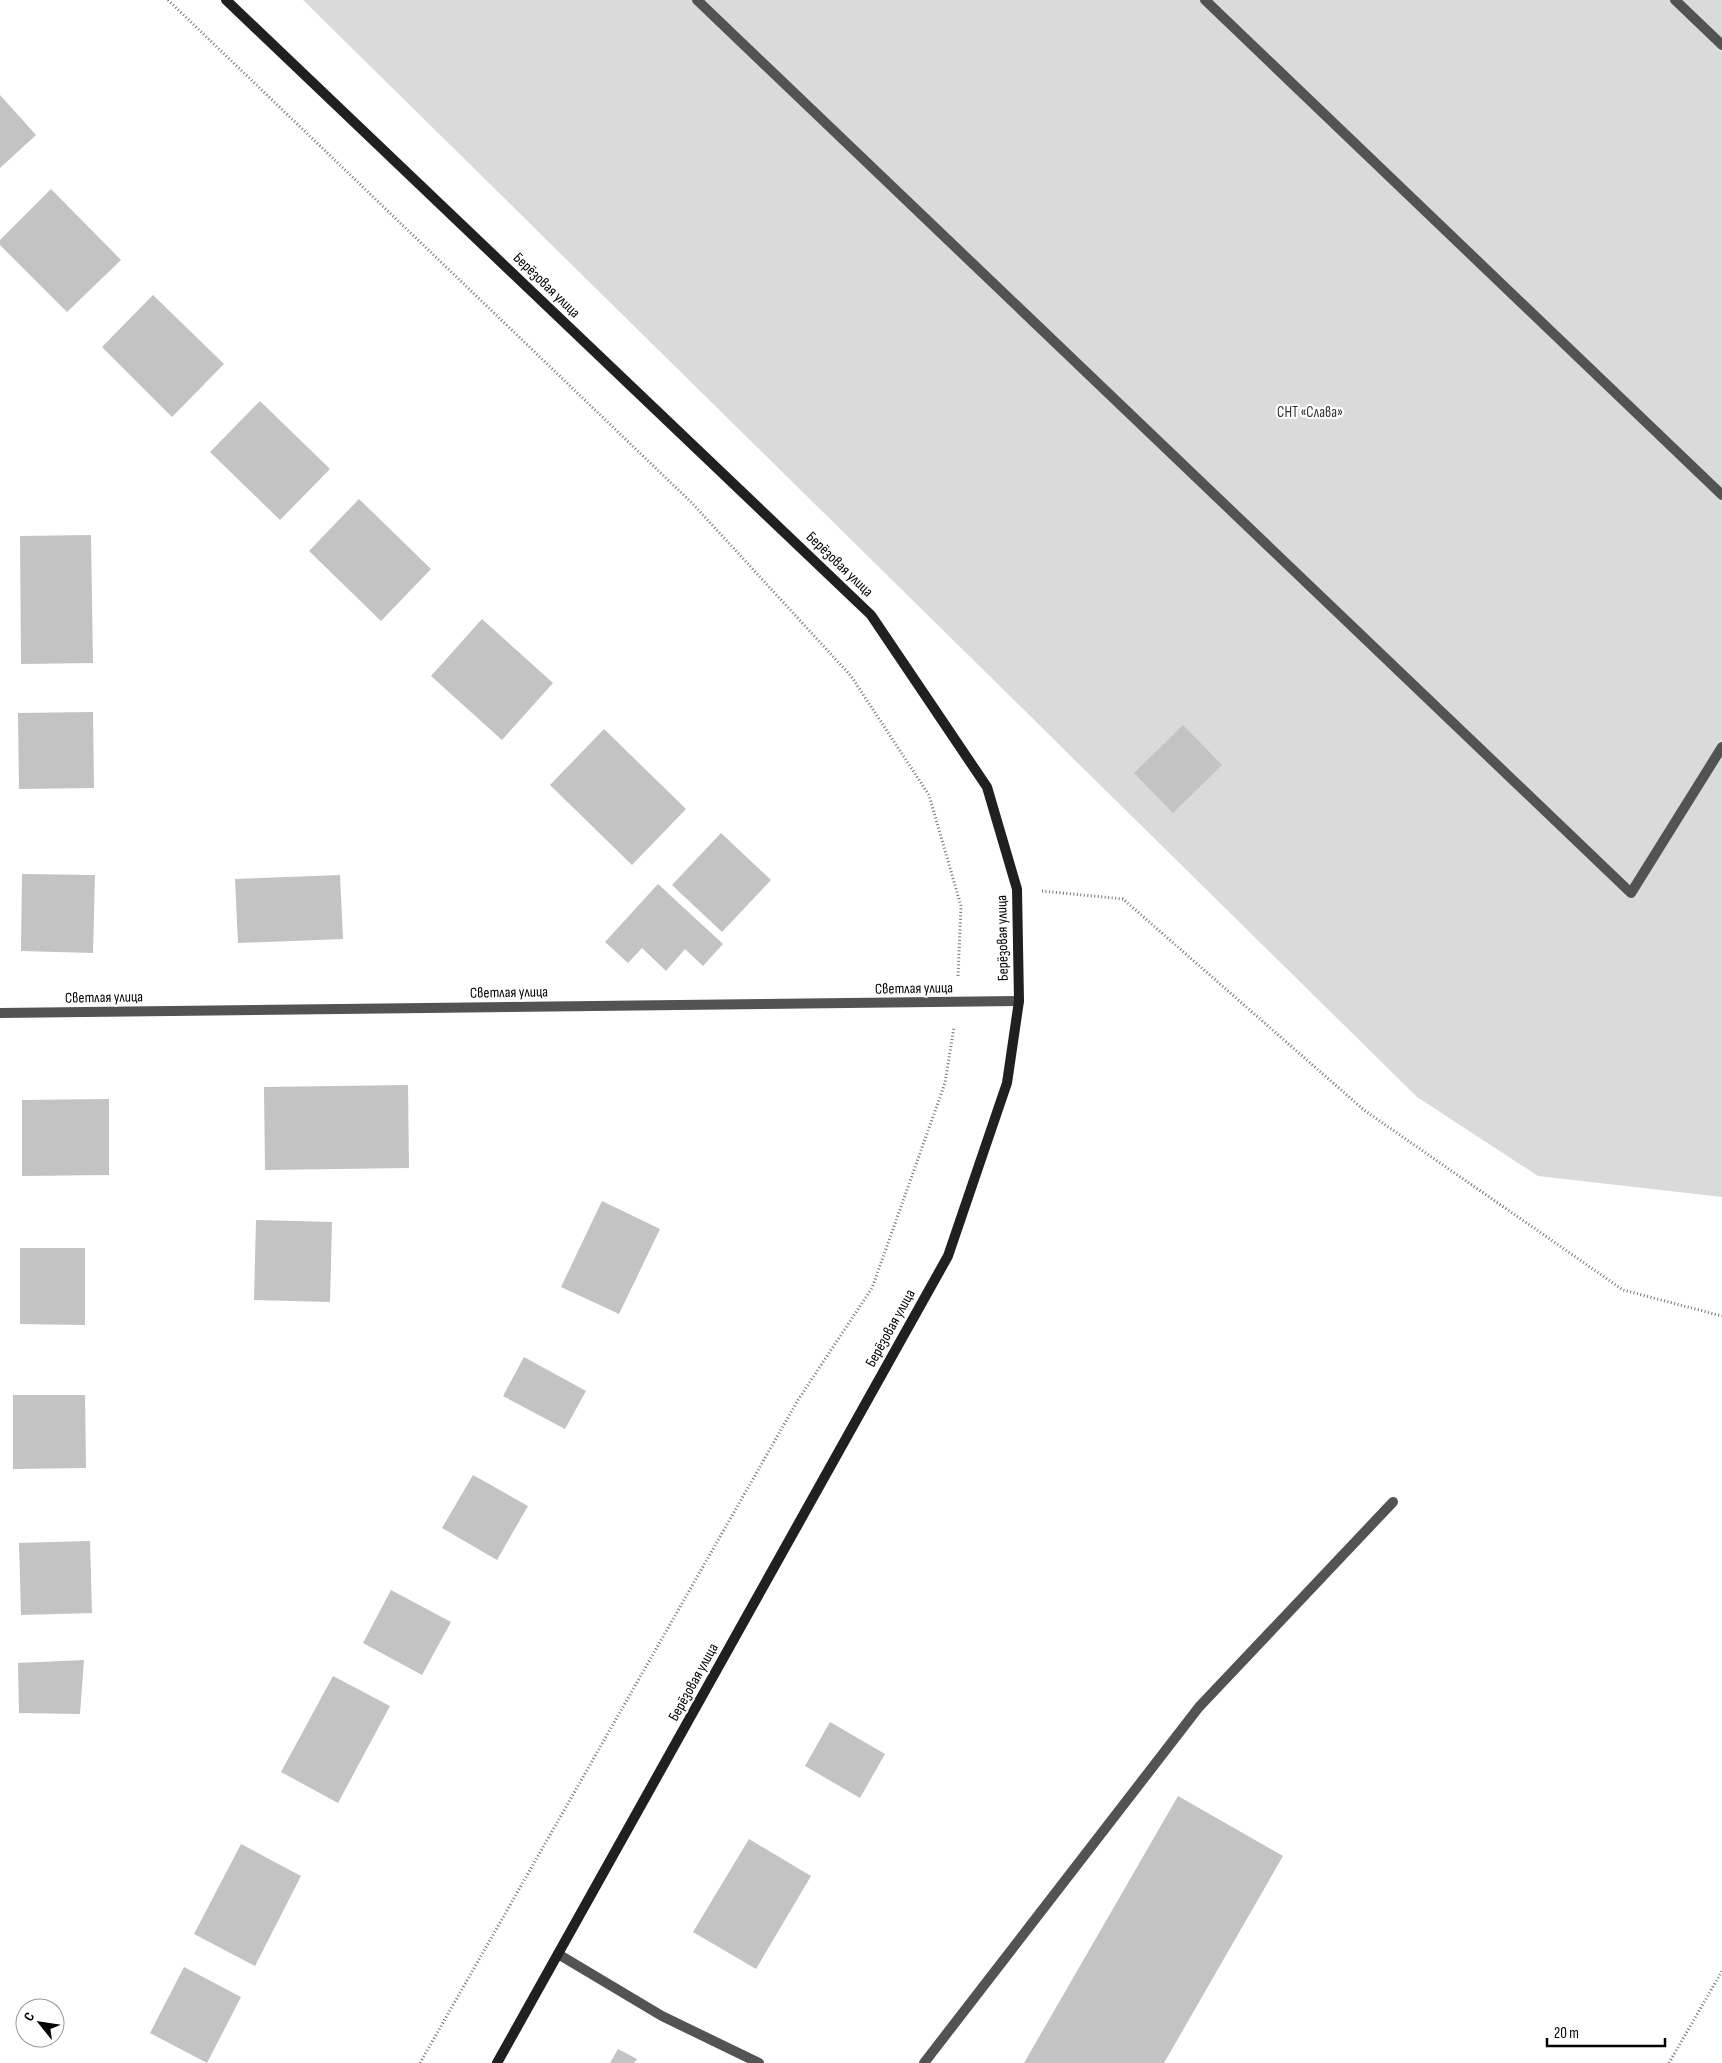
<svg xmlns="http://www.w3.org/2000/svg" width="1722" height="2063" font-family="'Sofia Sans Condensed',sans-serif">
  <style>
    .green { fill: #dadada }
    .building { fill: #c3c3c3 }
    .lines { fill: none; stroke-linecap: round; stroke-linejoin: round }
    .path { stroke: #757575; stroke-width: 3; stroke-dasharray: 1 2.5; stroke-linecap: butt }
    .lane { stroke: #535353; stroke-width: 10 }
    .street { stroke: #535353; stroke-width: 10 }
    .secondary { stroke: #202020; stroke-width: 10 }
    .labels { text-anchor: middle; stroke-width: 4.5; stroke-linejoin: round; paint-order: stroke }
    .street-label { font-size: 15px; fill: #000; stroke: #fff }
    .park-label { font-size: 15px; fill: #313131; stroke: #fff }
  </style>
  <rect width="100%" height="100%" fill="#fff"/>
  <path class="green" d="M303 0H1722V1197L1538 1176 1417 1097Z"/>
  <path class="building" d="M0 95 36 135 0 168Z
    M51 189 121 260 67 312 0 245V240Z
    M153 295 224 364 172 417 102 347Z
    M260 401 330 469 280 520 210 452Z
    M359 499 431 569 381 621 309 551Z
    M91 535 93 663 21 664 20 536Z
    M482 619 553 683 502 740 431 676Z
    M93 712 94 788 19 789 18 713Z
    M1183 725 1222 765 1173 813 1134 773Z
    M604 729 686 809 632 865 550 785Z
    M721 833 771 880 722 932 672 885Z
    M22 874 95 875 93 953 21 951Z
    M340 875 343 939 238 943 235 879Z
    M658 884 723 944 703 966 685 949 666 971 642 948 628 963 605 942Z
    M408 1085 409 1168 265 1170 264 1087Z
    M109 1099V1175L22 1176V1100Z
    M602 1201 660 1229 619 1314 561 1287Z
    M256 1220 332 1222 330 1302 254 1300Z
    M20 1248H85V1325L20 1324Z
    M524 1357 586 1391 565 1429 503 1396Z
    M13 1395H85L86 1468 13 1469Z
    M473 1475 528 1506 497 1560 442 1528Z
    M90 1541 92 1613 21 1615 19 1543Z
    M391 1590 451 1622 422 1675 363 1643Z
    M84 1660 80 1714 19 1713 18 1663Z
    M333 1676 390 1706 338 1803 281 1772Z
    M830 1722 885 1754 860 1798 805 1766Z
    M1178 1796 1283 1856 1164 2063H1024Z
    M749 1839 811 1876 756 1969 693 1932Z
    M241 1844 301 1876 255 1966 194 1934Z
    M184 1967 241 1997 207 2063 150 2033Z
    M618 2049 637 2059 634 2063H610Z"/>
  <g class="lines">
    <path class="path" d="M168 0 692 503 851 676 929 795 961 906 958 976
      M1042 891 1123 899 1364 1110 1623 1290 1722 1316
      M420 2063 798 1400 872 1288 945 1083 954 1027
      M1669 2063 1722 1971"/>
    <path class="lane" d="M697 0 1631 893 1722 747
      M1205 0 1722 495
      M1675 0 1722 45
      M558 1954 662 2016 759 2063
      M924 2063 1199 1707 1393 1502"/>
    <path class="street" d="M0 1013 1019 1001"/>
    <path class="secondary" d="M226 0 871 615 987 787 1017 889 1019 1001 1007 1083 948 1256 497 2063"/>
  </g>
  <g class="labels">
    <g class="street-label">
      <text transform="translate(547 285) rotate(44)" y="5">Берёзовая улица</text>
      <text transform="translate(840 564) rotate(44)" y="5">Берёзовая улица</text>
      <text transform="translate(1002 938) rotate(-91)" y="5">Берёзовая улица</text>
      <text transform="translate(914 988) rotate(-1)" y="5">Светлая улица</text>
      <text transform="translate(509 992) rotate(-1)" y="5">Светлая улица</text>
      <text transform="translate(104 997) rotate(-1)" y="5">Светлая улица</text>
      <text transform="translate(890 1328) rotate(-61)" y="5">Берёзовая улица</text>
      <text transform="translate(693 1682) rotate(-61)" y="5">Берёзовая улица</text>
    </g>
    <g class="park-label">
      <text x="1310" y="417">СНТ «Слава»</text>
    </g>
  </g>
  <g transform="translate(40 2023) rotate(300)"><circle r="24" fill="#ffffff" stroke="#999999"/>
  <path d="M0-4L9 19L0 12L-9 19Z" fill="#000000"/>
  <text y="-8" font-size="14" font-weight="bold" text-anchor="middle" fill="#000000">С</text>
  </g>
  <path d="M1547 2038v8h118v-8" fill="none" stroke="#000000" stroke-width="2.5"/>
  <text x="1554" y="2038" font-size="15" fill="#000000" stroke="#ffffff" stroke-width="4" paint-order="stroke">20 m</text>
</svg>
